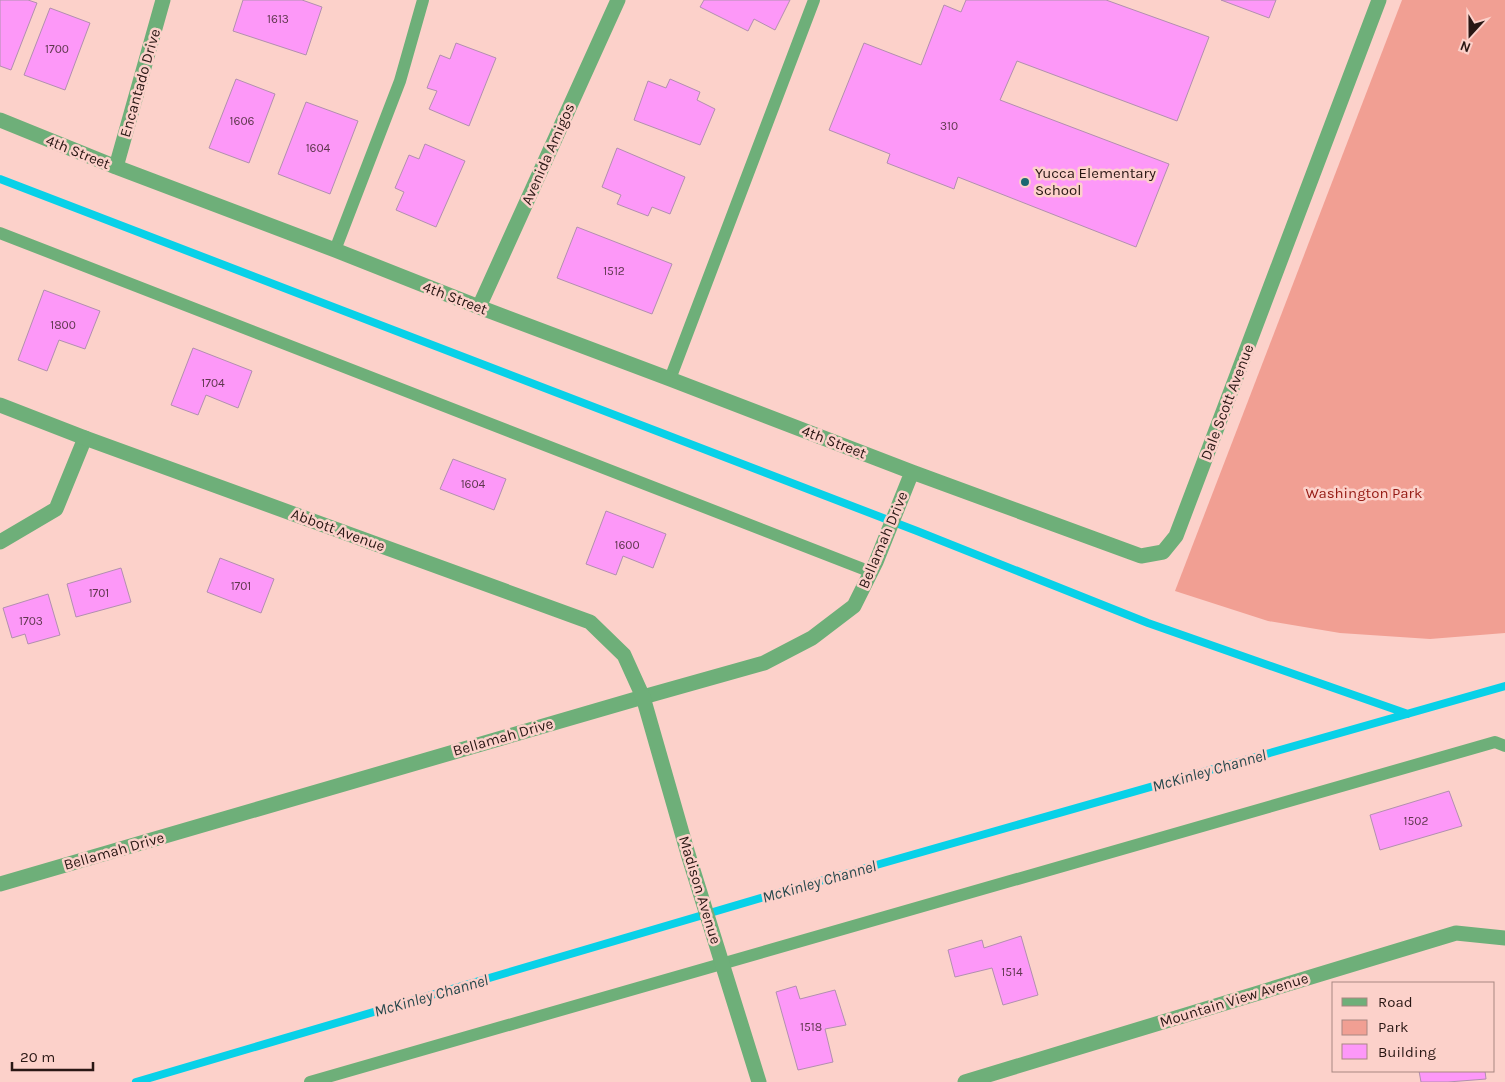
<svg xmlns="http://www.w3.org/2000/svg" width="1505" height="1082" font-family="Karla,sans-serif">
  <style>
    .green { fill: #f19f93 }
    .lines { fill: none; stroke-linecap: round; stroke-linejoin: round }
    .stream { stroke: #08d1e8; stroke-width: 8 }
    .building { fill: #fd98f8; stroke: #b28faf }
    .service { stroke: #6eaf79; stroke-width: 12 }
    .minor { stroke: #6eaf79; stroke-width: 15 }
    .tertiary { stroke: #6eaf79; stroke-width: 15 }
    .poi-dot { fill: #1c6771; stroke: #fcd1ca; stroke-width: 2 }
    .labels { text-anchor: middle; stroke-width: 5; stroke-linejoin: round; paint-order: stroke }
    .number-label { font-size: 12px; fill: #5e374d }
    .street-label { font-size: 15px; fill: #291714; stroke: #fcd1ca }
    .poi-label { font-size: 15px; fill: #291714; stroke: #fcd1ca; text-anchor: start }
    .park-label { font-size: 15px; fill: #941913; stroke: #fcd1ca }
    .water-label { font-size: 16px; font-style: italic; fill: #27484d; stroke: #fcd1ca }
  </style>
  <rect width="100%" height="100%" fill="#fcd1ca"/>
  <path class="green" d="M1402 0H1505V633L1430 639 1340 633 1268 621 1175 591Z"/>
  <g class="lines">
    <path class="stream" d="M0 179 917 531 1148 623 1408 714
      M136 1082 764 897 1505 686"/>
  </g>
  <path class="building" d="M0 0H28L37 3 11 70 0 66Z
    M243 0H302L322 7 306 55 233 31Z
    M704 0H790L775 30 754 19 748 31 700 7Z
    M966 0H1106L1209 37 1177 121 1017 61 1000 100 1169 164 1136 247 958 177 954 189 887 163 890 154 829 130 864 43 921 65 944 5 961 12Z
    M1221 0H1276L1269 18Z
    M50 8 90 23 65 90 24 75Z
    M456 43 496 58 469 126 429 109 437 91 427 88 440 55 450 59Z
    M236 79 275 94 249 163 209 148Z
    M670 79 700 92 697 100 715 109 700 145 634 120 648 81 666 88Z
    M306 102 358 121 330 194 278 174Z
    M425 144 465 161 436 227 396 210 404 192 395 188 409 155 419 159Z
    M617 148 685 177 670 214 652 207 648 216 617 204 621 195 602 187Z
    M577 227 672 264 652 314 557 278Z
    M44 290 100 311 85 349 59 340 47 371 18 360Z
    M193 348 252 371 238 408 206 395 198 415 171 405Z
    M453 459 506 479 494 510 440 489Z
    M606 511 666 534 653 568 623 556 616 575 586 564Z
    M220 558 274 579 261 613 207 592Z
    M121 568 131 602 76 617 67 584Z
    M48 594 60 635 28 644 25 634 12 638 3 608Z
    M1449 791 1462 826 1380 850 1370 815Z
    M1021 936 1038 995 1003 1005 992 968 955 977 948 950 982 940 984 948Z
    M796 986 800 999 835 990 846 1025 825 1029 833 1062 798 1070 776 992Z
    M1419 1071H1485L1486 1079 1448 1082H1421Z"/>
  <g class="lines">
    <path class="service" d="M0 233 871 572
      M335 250 400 81 423 0
      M670 379 814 0
      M310 1082 1495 742 1505 746"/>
    <path class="minor" d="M0 120 116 167 335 250 479 307 670 379 912 472 1141 556 1163 552 1176 536 1379 0
      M116 167 163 0
      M479 307 618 0
      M0 542 56 509 85 438
      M0 884 643 697 764 663 812 638 854 606 876 562 912 472
      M965 1082 1456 933 1505 938"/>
    <path class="tertiary" d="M0 405 85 438 590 622 624 655 643 697 688 854 759 1082"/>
  </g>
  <circle class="poi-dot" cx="1025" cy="182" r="5"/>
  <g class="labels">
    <g class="number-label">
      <text x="278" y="23">1613</text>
      <text x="57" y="53">1700</text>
      <text x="242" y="125">1606</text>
      <text x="949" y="130">310</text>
      <text x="318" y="152">1604</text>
      <text x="614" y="275">1512</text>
      <text x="63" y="329">1800</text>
      <text x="213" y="387">1704</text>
      <text x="473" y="488">1604</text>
      <text x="627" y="549">1600</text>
      <text x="241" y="590">1701</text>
      <text x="99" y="597">1701</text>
      <text x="31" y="625">1703</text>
      <text x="1416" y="825">1502</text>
      <text x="1012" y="976">1514</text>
      <text x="811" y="1031">1518</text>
    </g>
    <g class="street-label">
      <text transform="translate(140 83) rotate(-74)" y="5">Encantado Drive</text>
      <text transform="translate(78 152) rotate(22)" y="5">4th Street</text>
      <text transform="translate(548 154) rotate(-66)" y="5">Avenida Amigos</text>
      <text transform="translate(455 298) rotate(21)" y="5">4th Street</text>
      <text transform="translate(1227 402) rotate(-69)" y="5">Dale Scott Avenue</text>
      <text transform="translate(834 442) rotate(21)" y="5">4th Street</text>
      <text transform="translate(338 530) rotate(20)" y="5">Abbott Avenue</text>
      <text transform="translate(883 540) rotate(-67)" y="5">Bellamah Drive</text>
      <text transform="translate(503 737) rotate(-16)" y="5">Bellamah Drive</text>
      <text transform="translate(114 851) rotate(-16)" y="5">Bellamah Drive</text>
      <text transform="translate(700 890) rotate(73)" y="5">Madison Avenue</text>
      <text transform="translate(1234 1000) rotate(-17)" y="5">Mountain View Avenue</text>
    </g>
    <g class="poi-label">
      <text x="1035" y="178">Yucca Elementary<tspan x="1035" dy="17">School</tspan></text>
    </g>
    <g class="park-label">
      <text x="1364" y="498">Washington Park</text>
    </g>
    <g class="water-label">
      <text transform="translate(1209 770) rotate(-16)" y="6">McKinley Channel</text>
      <text transform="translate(819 881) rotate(-16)" y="6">McKinley Channel</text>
      <text transform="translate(431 995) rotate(-16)" y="6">McKinley Channel</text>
    </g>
  </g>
  <rect x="1332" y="982" width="162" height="90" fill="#fcd1ca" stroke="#a88781"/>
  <rect x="1342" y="998" width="25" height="8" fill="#6eaf79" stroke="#a88781"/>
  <text x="1378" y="1007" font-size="15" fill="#291714">Road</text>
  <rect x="1342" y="1020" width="25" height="15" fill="#f19f93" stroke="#a88781"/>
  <text x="1378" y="1032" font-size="15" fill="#291714">Park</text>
  <rect x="1342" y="1044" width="25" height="15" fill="#fd98f8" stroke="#a88781"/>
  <text x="1378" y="1057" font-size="15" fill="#291714">Building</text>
  <g transform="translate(1470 35) rotate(201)" stroke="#fcd1ca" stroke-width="4" paint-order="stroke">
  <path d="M0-4L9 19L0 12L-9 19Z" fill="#291714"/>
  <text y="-8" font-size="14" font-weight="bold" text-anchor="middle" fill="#291714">N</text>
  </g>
  <path d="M12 1062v8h81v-8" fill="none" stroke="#291714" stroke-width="2.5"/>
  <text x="20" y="1062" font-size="15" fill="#291714" stroke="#fcd1ca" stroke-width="4" paint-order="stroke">20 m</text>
</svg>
